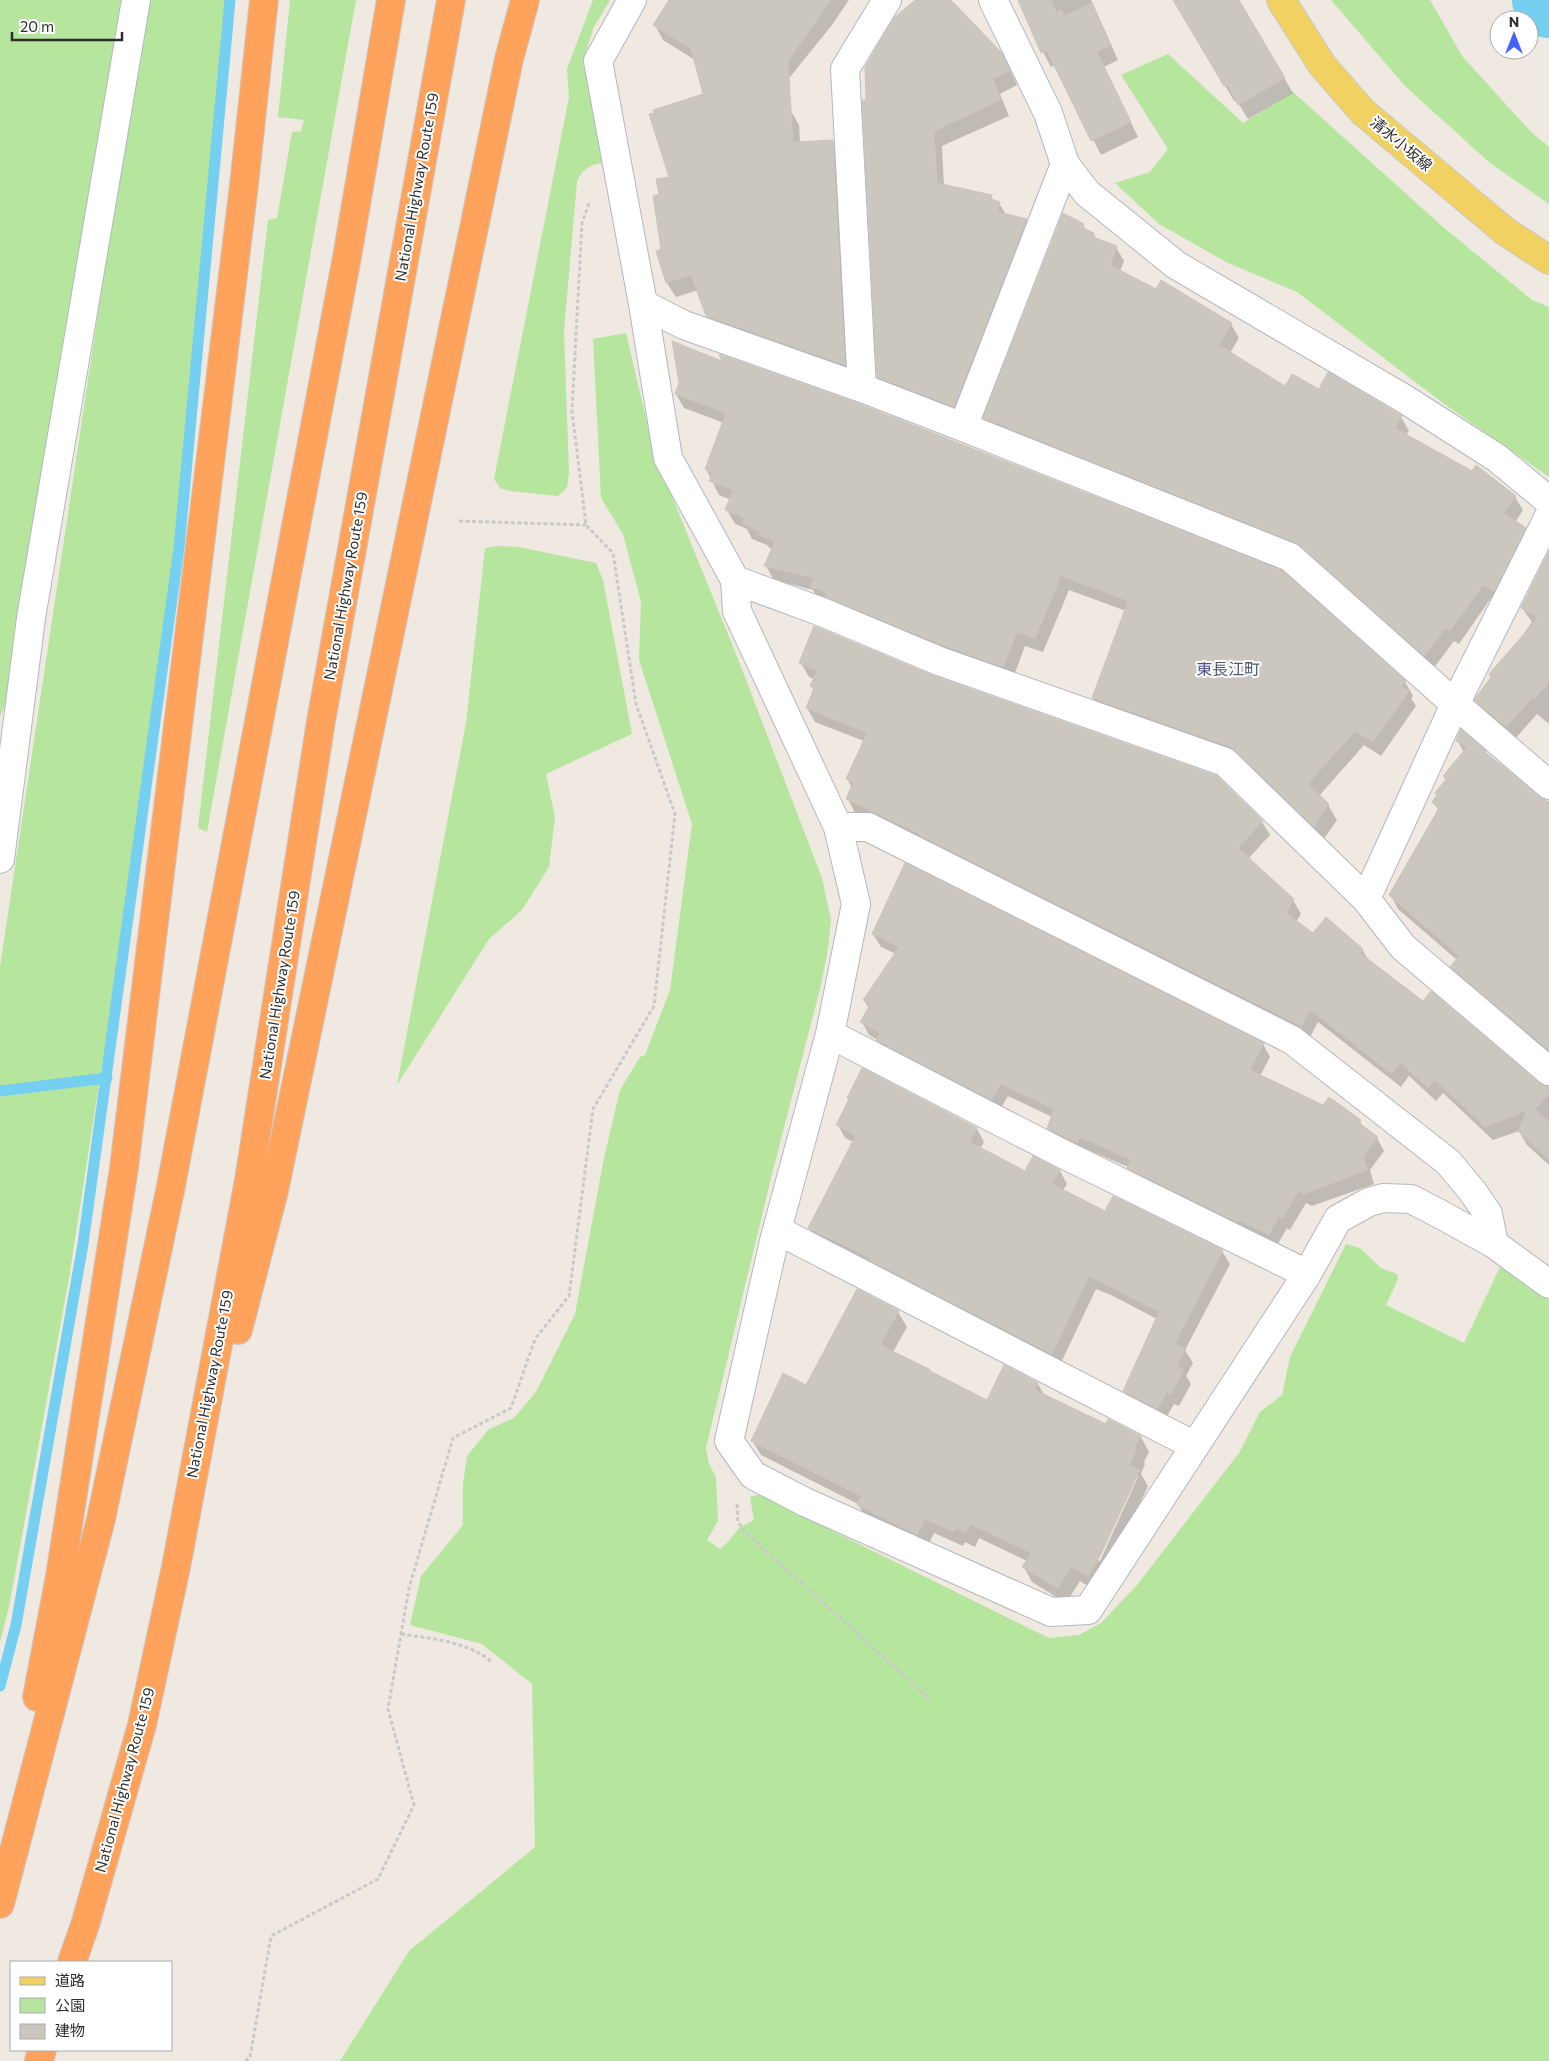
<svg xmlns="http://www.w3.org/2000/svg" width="1549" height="2061" font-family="Commissioner,'Noto Sans JP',sans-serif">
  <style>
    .green { fill: #b6e59e }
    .shadow { fill: #0003; fill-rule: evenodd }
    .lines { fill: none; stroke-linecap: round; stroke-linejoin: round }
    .stream { stroke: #75cff0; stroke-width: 11 }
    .river { stroke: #75cff0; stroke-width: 66 }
    .building { fill: #cbc7bf; stroke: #cbc5ba }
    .minor-casing { stroke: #b4b7c1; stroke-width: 30 }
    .major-casing { stroke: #c9c9c9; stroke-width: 30 }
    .highway-casing { stroke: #c9c9c9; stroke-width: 30 }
    .path { stroke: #c9c9c9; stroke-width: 3; stroke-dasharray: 4 2.5; stroke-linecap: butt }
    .minor { stroke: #fff; stroke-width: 28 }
    .major { stroke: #f2d163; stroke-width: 28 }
    .highway { stroke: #ffa35c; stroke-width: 28 }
    .labels { text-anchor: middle; stroke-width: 4; stroke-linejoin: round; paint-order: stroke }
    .street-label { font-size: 15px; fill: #2e2e2e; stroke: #fff }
    .neighbourhood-label { font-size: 16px; fill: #4d5680; stroke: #fff }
  </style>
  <rect width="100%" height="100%" fill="#efe9e1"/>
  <path class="green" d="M0 0H122L10 696 0 716Z
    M145 0H230L214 129 193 419 110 1013 69 1278 9 1607 0 1642V967Z
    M290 0H356L207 832 198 828 268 220 277 218 292 132 301 131 304 120 278 117Z
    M593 0H610L594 27 586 51 609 163C593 163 584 167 577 181L564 331 569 473 567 488 558 496 510 491 500 488 494 479 569 97 567 69Z
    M1331 0H1430L1462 56 1531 132 1549 147V204L1490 163 1406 87Z
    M1168 54 1243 123 1293 92 1443 227 1532 300 1549 307V477L1443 403 1297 292 1228 263 1159 224 1115 183 1150 172 1168 149 1121 75Z
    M626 333 654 452 738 659 822 878 831 920 828 949 821 985 772 1174 706 1448 709 1464 716 1477 718 1521 707 1540 720 1549 728 1542 739 1528 754 1520 750 1497 761 1494 782 1506 1049 1638 1079 1635 1101 1623 1137 1585 1239 1453 1260 1412 1282 1395 1290 1357 1346 1244 1360 1248 1381 1268 1397 1274 1398 1279 1386 1305 1464 1343 1501 1265 1529 1283 1549 1300V2061H340L409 1951 535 1847 532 1684 482 1644 410 1625 421 1576 463 1525V1484L467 1456 489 1429 514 1418 536 1392 575 1314 604 1158 620 1090 640 1057 645 1055 670 990 692 824 639 660 641 602 623 534 601 498 593 339Z
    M498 546 519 547 596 563 603 580 632 734 546 774 555 817 549 867 522 910 489 939 397 1085 466 723 485 548Z"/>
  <path class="shadow" d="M671 0H849L832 25 722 161 791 111 799 125 800 143 832 141 841 156 853 379 715 330 707 316 698 290 676 297 667 283 657 252 663 250 661 195 670 178 705 95 695 60 663 40 655 25Z
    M917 0H949L1010 70 1017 85 1000 94 1009 116 942 146 944 186 991 196 993 201 999 203 1006 215 1026 220 1035 235 963 421 887 392 878 377 867 101Z
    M1021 0H1091L1118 60 1104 67 1138 137 1101 155 1055 65 1051 67 1043 52Z
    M1175 0H1238L1293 93 1248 119 1237 101H1234Z
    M1083 225 1087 231 1093 234 1097 240 1116 247 1124 261 1120 272 1157 291 1231 324 1239 338 1230 353 1285 388 1319 391 1401 417 1409 431 1406 435 1515 497 1523 510 1514 524 1530 547 1502 605 1491 598 1459 644 1454 641 1433 669 1305 556 993 432 985 418Z
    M681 383 1405 682 1413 696 1411 698 1416 706 1381 756 1364 745 1319 796 1328 805 1337 820 1323 840 1240 762 1102 713 1093 698 1126 611 1069 590 1043 652 1025 646 1012 681 819 601 813 590 774 580 766 566 772 550 767 545 752 539 747 529 735 524 727 510 731 500 719 495 706 469 724 423 684 408 676 394Z
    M1549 554V724L1537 714 1514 740 1484 714 1476 700 1532 622 1522 608Z
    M801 663 933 677 1216 777 1262 822 1270 835 1248 859 1293 900 1301 914 1296 922 1313 935 1362 949 1370 962 1423 1003 1538 1084 1549 1087V1165L1527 1145 1519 1131 1493 1140 1443 1093 1436 1101 1409 1076 1401 1087 1318 1022 1309 1039 927 846 855 813 848 799 852 788 847 779 864 741 815 722 807 708 814 691 811 686 814 679 809 677Z
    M1457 740 1485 752 1545 801H1549V1056L1459 980 1452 967 1457 960 1398 909 1391 895 1439 811 1433 802 1446 780 1444 776 1464 752Z
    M873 934 1263 1044 1270 1057 1260 1076 1324 1107 1360 1121 1364 1129 1377 1138 1384 1151 1370 1170 1374 1184 1312 1206 1306 1203 1290 1230 1287 1228 1276 1247 1136 1181 1128 1167 1088 1150 1084 1156 1056 1141 1048 1128 1052 1117 1008 1096 999 1112 885 1053 878 1040 869 1035 862 1022 869 1009 864 1000 896 954 881 947Z
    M838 1125 977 1129 984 1142 980 1149 1026 1173 1033 1158 1060 1171 1067 1184 1063 1190 1106 1212 1222 1251 1230 1264 1185 1350 1193 1363 1186 1376 1191 1384 1179 1406 1174 1404 1164 1421 1132 1404 1124 1391 1157 1319 1113 1296 1096 1289 1059 1367 817 1241 810 1228 853 1142 845 1138Z
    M898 1312 907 1327 893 1352 988 1402 1038 1384 1045 1396 1106 1426 1141 1437 1149 1452 1144 1462 1145 1464 1141 1474 1148 1486 1109 1570 1096 1591 1080 1581 1066 1603 1032 1582 1024 1567 1027 1561 979 1538 975 1547 965 1542 963 1546 934 1533 926 1549 867 1520 858 1504 761 1455 752 1440 807 1387ZM1138 1471V1477L1100 1561 1097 1560Z"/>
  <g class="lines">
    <path class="stream" d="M0 1091 107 1078
      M0 1686 16 1625 83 1244 179 548 230 0"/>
    <path class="river" d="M1545 0 1549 5"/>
  </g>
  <path class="building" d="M669 0H831L788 61 793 142 833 140 845 365 706 316 691 275 666 283 656 251 661 249 653 196 659 194 656 179 669 177 649 114 654 113 653 110 703 94 691 49 653 25Z
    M915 0H951L1002 53 1010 70 993 79 1001 100 934 131 937 183 992 195 991 199 1000 202 998 212 1027 219 954 407 877 377 862 100H866L865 67 894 18Z
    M1018 0H1051L1056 12 1061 9 1064 16 1092 3 1111 45 1097 52 1131 122 1091 141 1047 51 1041 53Z
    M1173 0H1239L1285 78 1238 105 1228 86H1224Z
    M1063 213 1084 224 1083 228 1094 233 1093 237 1117 246 1110 265 1156 289 1161 280 1232 323 1219 345 1285 386 1292 374 1319 389 1328 372 1402 416 1395 428 1472 471 1476 465 1516 496 1504 513 1526 528 1494 592 1483 585 1450 631 1446 628 1424 656 1296 543 983 418Z
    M672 341 722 361 719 354 857 403 1282 570 1406 681 1401 687 1409 691 1373 742 1355 731 1308 784 1329 804 1314 827 1231 747 1092 698 1128 601 1061 576 1035 639 1017 632 1003 667 945 646 826 597 827 593 810 587 813 578 764 566 775 541 759 535 760 532 743 524 744 518 725 510 733 490 709 481 712 473 705 469 726 413 675 394 679 383Z
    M1549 551V683L1534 699 1532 698 1506 727 1474 700 1491 677 1489 674 1538 618 1521 608Z
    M814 626 934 676 1217 776 1263 821 1238 848 1294 899 1286 913 1313 933 1326 917 1363 949 1360 953 1423 1001 1431 991 1539 1083 1549 1086V1094L1535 1109 1549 1122V1160L1518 1131 1526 1113 1522 1111 1519 1114 1485 1127 1435 1080 1428 1088 1401 1063 1392 1074 1310 1010 1301 1026 919 835 920 834 846 799 853 783 846 779 867 733 806 708 814 688 810 686 817 671 799 663Z
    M1461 729 1486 751 1485 752 1549 803V1050L1450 967 1459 956 1389 895 1439 808 1432 802 1437 795 1435 793 1446 779 1443 776 1467 747 1456 741Z
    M905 863 1264 1043 1250 1070 1323 1105 1329 1097 1361 1120 1359 1123 1378 1137 1363 1157 1368 1170 1304 1194 1298 1191 1283 1218 1279 1216 1269 1235 1238 1220 1237 1222 1127 1168 1131 1160 1080 1137 1077 1143 1047 1128 1054 1109 1001 1084 992 1100 876 1040 880 1033 860 1022 870 1005 863 1000 899 947 872 934Z
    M862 1068 977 1128 970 1142 1025 1171 1033 1156 1060 1170 1052 1184 1105 1211 1113 1196 1223 1250 1175 1343 1186 1349 1177 1366 1184 1370 1171 1394 1167 1392 1157 1409 1123 1391 1159 1312 1089 1276 1052 1354 869 1260 870 1258 808 1228 856 1135 836 1125 849 1099 847 1098Z
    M857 1289 899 1311 880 1345 931 1370 930 1371 987 1400 1004 1365 1038 1383 1035 1390 1106 1424 1108 1419 1141 1436 1135 1447 1137 1448 1130 1465 1140 1470 1101 1554 1088 1577 1071 1567 1058 1588 1022 1567 1031 1553 970 1524 966 1533 956 1528 954 1532 925 1519 917 1535 857 1505 861 1496 751 1441 783 1373 806 1385Z"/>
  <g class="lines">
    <defs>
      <path id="minor" d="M632 0 598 61 643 304 668 458 735 580 737 611 838 827 856 904 830 1034 774 1241 729 1441 753 1475 805 1502 1051 1612 1088 1610 1307 1274 1338 1219 1369 1202 1383 1198 1411 1199 1440 1214 1494 1244 1549 1284
        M993 0 1048 113 1065 164 1087 193 1176 265 1403 398 1497 458 1549 501
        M643 304 684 325 862 388 963 427 1290 557 1455 704 1549 785
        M862 388 845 69 887 0
        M963 427 1065 164
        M735 580 822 612 939 661 1225 762 1366 899 1403 947 1549 1071
        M838 827H868L1292 1040 1448 1162 1473 1192 1488 1214 1494 1244
        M0 859 31 618 136 0
        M1366 899 1455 704 1549 516
        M830 1034 1057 1151 1307 1274
        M777 1230 1195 1446"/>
      <path id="major" d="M1281 0 1322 65 1363 112 1506 232 1549 260"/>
      <path id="highway" d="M238 1330 274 1191 509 59 525 0
        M37 1697 60 1576 124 1168 244 185 264 0
        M0 1904 101 1519 171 1186 347 257 391 0
        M72 1962 85 1925 142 1725 176 1567 249 1180 321 721 451 0
        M39 2061 42 2050"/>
    </defs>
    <use href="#minor" class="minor-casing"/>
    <use href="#major" class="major-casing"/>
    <use href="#highway" class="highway-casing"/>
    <path class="path" d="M459 521 586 525
      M737 1504 738 1522 745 1532 931 1700
      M401 1634C433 1639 465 1641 491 1661
      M245 2061 250 2057 271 1936 378 1879 414 1805 388 1709 409 1588 453 1438 511 1408 535 1339 569 1296 593 1109 654 1006 675 814 636 704 613 553 586 525 572 411 582 223 589 203"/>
    <use href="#minor" class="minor"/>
    <use href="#major" class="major"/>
    <use href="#highway" class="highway"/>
  </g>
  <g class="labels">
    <g class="street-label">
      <text transform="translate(1401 144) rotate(40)" y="5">清水小坂線</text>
      <text transform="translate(417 187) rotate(-80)" y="5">National Highway Route 159</text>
      <text transform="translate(346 586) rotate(-80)" y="5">National Highway Route 159</text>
      <text transform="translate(280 985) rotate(-81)" y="5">National Highway Route 159</text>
      <text transform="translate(210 1384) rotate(-79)" y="5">National Highway Route 159</text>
      <text transform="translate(125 1780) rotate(-75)" y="5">National Highway Route 159</text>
    </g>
    <g class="neighbourhood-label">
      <text x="1228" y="675">東長江町</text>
    </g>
  </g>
  <rect x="10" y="1961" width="162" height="90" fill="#ffffff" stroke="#ababab"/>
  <rect x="20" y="1977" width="25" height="8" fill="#f2d163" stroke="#ababab"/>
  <text x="55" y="1986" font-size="15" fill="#2e2e2e">道路</text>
  <rect x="20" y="1998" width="25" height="15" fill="#b6e59e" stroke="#ababab"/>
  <text x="55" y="2011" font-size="15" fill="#2e2e2e">公園</text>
  <rect x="20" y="2024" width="25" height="15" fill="#cbc7bf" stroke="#ababab"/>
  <text x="55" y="2036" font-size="15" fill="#2e2e2e">建物</text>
  <g transform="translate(1514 35)"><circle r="24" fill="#ffffff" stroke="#ababab"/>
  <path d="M0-4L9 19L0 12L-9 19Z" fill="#4264fb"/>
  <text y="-8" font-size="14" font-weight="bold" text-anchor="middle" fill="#2e2e2e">N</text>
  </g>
  <path d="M12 32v8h110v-8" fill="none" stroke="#2e2e2e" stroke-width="2.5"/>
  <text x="20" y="32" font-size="15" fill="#2e2e2e" stroke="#ffffff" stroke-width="4" paint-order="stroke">20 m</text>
</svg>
